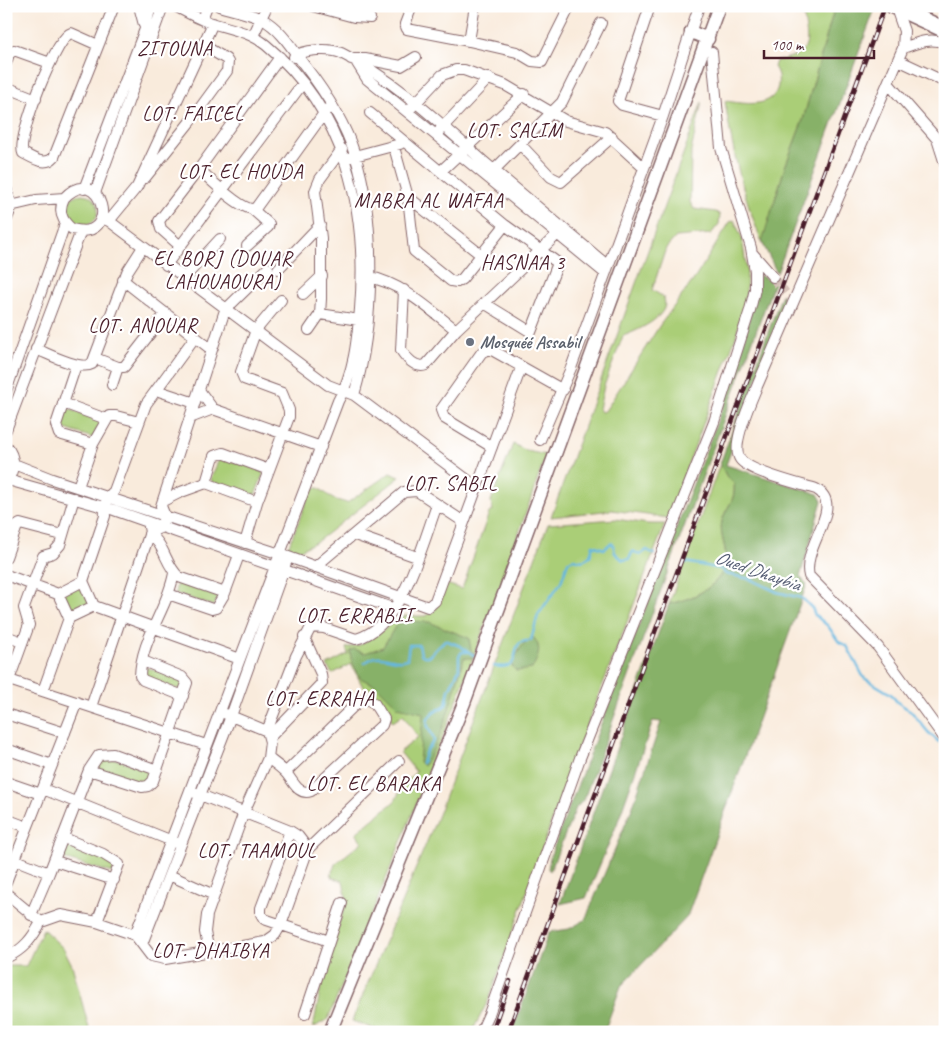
<svg xmlns="http://www.w3.org/2000/svg" width="951" height="1038" font-family="Caveat,sans-serif">
  <style>
    .green { fill: #aace77; stroke: #7a7651 }
    .forest { fill: #87b168; stroke: #68684a }
    .lines { fill: none; stroke-linecap: round; stroke-linejoin: round }
    .stream { stroke: #64b7e0; stroke-width: 2.5 }
    .minor-tunnel { stroke: #d6c2b9; stroke-width: 10; stroke-dasharray: 10 5; stroke-linecap: butt }
    .minor-casing { stroke: #876669; stroke-width: 12 }
    .major-casing { stroke: #876669; stroke-width: 15 }
    .highway-casing { stroke: #876669; stroke-width: 18 }
    .minor { stroke: #fff; stroke-width: 10 }
    .major { stroke: #fff; stroke-width: 12 }
    .highway { stroke: #fff; stroke-width: 15 }
    .rail-casing { stroke: #4a1f2b; stroke-width: 4.5 }
    .rail { stroke: #fff; stroke-width: 2.5; stroke-dasharray: 8; stroke-linecap: butt }
    .worship-dot { fill: #6b7280; stroke: #fff; stroke-width: 2 }
    .labels { text-anchor: middle; stroke-width: 4.5; stroke-linejoin: round; paint-order: stroke }
    .worship-label { font-size: 18px; font-weight: bold; fill: #5b616d; stroke: #fff; text-anchor: start }
    .water-label { font-size: 19px; font-style: italic; fill: #545c73; stroke: #fff }
    .quarter-label { font-size: 20px; letter-spacing: 1px; fill: #4a1f2b; stroke: #fff }
  </style>
  <rect width="100%" height="100%" fill="#fff"/>
  <filter id="ink" filterUnits="userSpaceOnUse"><feTurbulence type="fractalNoise" baseFrequency=".02" numOctaves="2"/><feDisplacementMap in="SourceGraphic" scale="10" xChannelSelector="R" yChannelSelector="G"/><feConvolveMatrix kernelMatrix="1 2 1 2 8 2 1 2 1" color-interpolation-filters="sRGB"/></filter>
  <filter id="wash" filterUnits="userSpaceOnUse"><feTurbulence type="fractalNoise" baseFrequency=".0096" numOctaves="4" result="noise"/><feDisplacementMap in="SourceGraphic" scale="20" xChannelSelector="R" yChannelSelector="G"/><feGaussianBlur stdDeviation="1.12" result="paint"/><feColorMatrix in="noise" values="0 0 0 0 0 0 0 0 0 0 0 0 0 0 0 0 0 1.4 0 .05"/><feComposite in="paint" operator="in"/></filter>
  <g filter="url(#wash)">
    <rect width="100%" height="100%" fill="#f9ebdc"/>
    <path class="green" d="M803 6H835L803 120 785 167 762 242C743 196 732 150 725 101 742 103 773 110 778 86 779 79 778 72 774 67L776 61C819 52 805 41 803 6Z
      M702 102 691 151 690 202 694 209 716 212 720 215 719 224 711 234 676 237 666 248 652 290C655 292 662 295 664 299 671 317 634 332 623 336L604 386 599 409 601 412 605 411 660 325 695 278 730 222 734 220 742 238 747 272 746 296 736 336 668 518 612 510 551 517Z
      M66 210a16 16 0 1 1 32 0a16 16 0 1 1-32 0Z
      M66 408 101 421 93 438 59 427Z
      M513 444 527 451 546 455C481 646 406 833 328 1019L313 1028 327 956 347 901 343 881 331 877 335 864 362 842 356 833 395 801 404 783 416 772 400 752 418 737 403 715 393 722 372 689 363 687 351 664 332 674 327 665 348 654 346 648 360 645 404 616H426L435 610 446 584 462 589 489 513 493 511 491 501Z
      M220 457 264 472 255 495 212 482 211 478Z
      M720 464 727 477 734 483C736 501 728 504 723 518 719 528 723 539 725 549 731 583 696 598 669 604Z
      M390 473 400 477 319 540 295 553 287 550 312 488H319L333 499 347 503Z
      M616 519 648 524H665L570 769 490 997 472 1032H383L352 1021 436 820 548 524Z
      M177 581 220 595 213 606 175 593Z
      M81 585 90 604 70 615 62 594Z
      M145 667 182 679 183 691 144 678Z
      M105 756 148 769 152 774 145 784 98 769 96 766Z
      M70 843 116 863 113 873 64 859 63 854 66 845Z
      M43 929 64 949 72 965 90 1032H6V966H26Z"/>
    <path class="forest" d="M835 6H876L777 273 762 242 785 167 803 120Z
      M759 275 774 283 584 799 576 808 550 871 548 869 550 857 730 388 742 349Z
      M782 294 784 304 726 465 818 494 822 501 800 577 807 584 687 917 621 986 604 1032H512L549 932 569 929 585 920 633 806 661 722 653 721 617 824 586 898 560 904 669 604C696 598 731 583 725 549 723 539 719 528 723 518 728 504 736 501 734 483L727 477 720 464Z
      M406 621 429 622 469 638 471 650 475 654 474 658H464C456 685 441 747 423 766L419 762 423 713 398 707 377 686 360 678 351 659 350 651 354 649 365 653 383 647 396 625Z
      M533 637C543 648 538 657 532 669L516 671 511 664 523 644Z"/>
    <g class="lines">
      <path class="stream" d="M685 562 721 569 726 574 750 579 777 592 802 598 812 608 815 615 828 626 839 642 847 646 864 678 891 694 897 702 911 711 928 732 939 742
        M365 663C382 648 390 665 407 659L409 645H419L421 654 424 656H429L445 640 460 646 475 656
        M494 666C522 671 511 650 520 643 524 640 527 642 531 640L538 615 561 582 568 562 573 559 583 561 590 556 593 545 604 549 611 543 613 544 615 553 623 560 629 559 633 551 640 555 647 550 654 554
        M422 763 426 751 434 741C434 735 431 734 429 729 422 715 438 711 446 705L449 690 459 669V656L462 652H467"/>
    </g>
  </g>
  <g filter="url(#ink)">
    <g class="lines">
      <path class="minor-tunnel" d="M773 277 785 293"/>
      <defs>
        <path id="minor" d="M139 6 144 25
          M219 6C232 10 249 13 262 19 281 29 293 50 305 66 326 93 345 123 355 155 377 223 374 328 354 395
          M313 6 354 17 358 6
          M412 6 405 24 407 29 469 41 475 6
          M650 6 618 101 622 105 663 116
          M896 8 904 31 903 48 758 384C752 399 730 445 740 459 749 472 800 484 816 489 846 506 801 547 809 576L878 647 945 739
          M354 17 370 18
          M202 19 207 6
          M253 36 267 6
          M469 41 517 52 532 61 542 62 570 6
          M98 45 71 33C56 37 16 139 23 153 33 158 45 167 54 157L114 6
          M903 48C917 43 930 37 945 43
          M280 57 199 169C210 179 241 211 255 209L327 109
          M294 57C303 49 330 48 341 53 394 79 439 122 483 161 524 196 567 231 608 266
          M351 59H365L401 66 416 57
          M898 60 945 82
          M6 63 9 54 14 50 50 63
          M357 63 367 79 605 273
          M888 83 937 139 945 164
          M6 87 36 99
          M412 107 442 75 456 70H464L505 85 566 121 605 132 643 167
          M370 113 505 225 558 263 531 332 484 303
          M440 130 489 78
          M520 144 551 177 561 182 612 137
          M394 147 408 197 414 251 451 281 457 282 462 279 505 225
          M351 157 400 144
          M441 171 524 94
          M490 174 562 102 601 23
          M145 178 189 123 227 71 228 62 226 59 203 45
          M6 188 12 206 6 221
          M84 189 145 29 151 6
          M95 193 163 6
          M408 197 480 254
          M6 207 36 200 64 198C100 160 124 243 72 229 61 220 58 211 64 198
          M101 218 109 221 328 385 354 395 477 487
          M109 221 137 187 213 23
          M179 245 161 229 159 221 199 169
          M247 246 268 227 269 224 252 209
          M753 254 773 277
          M166 265 303 83
          M278 269 320 225
          M366 276C402 283 428 308 456 330
          M184 278 220 239
          M123 280 212 350
          M404 290 401 350C406 358 416 369 426 365L456 330 562 230
          M303 294 322 276
          M320 314 359 320
          M309 330 320 314 321 299V238L315 191 320 179 342 149
          M36 349C49 354 80 371 92 364L127 272 143 247
          M95 358 118 367H124L166 313
          M76 365 56 425 59 434 93 444
          M112 385 118 367
          M156 390 195 403
          M199 390 213 409 321 447
          M6 391 65 224
          M63 403 106 419
          M190 418 213 409
          M6 430 81 231
          M540 440 571 368 663 116 699 6
          M6 446C16 457 15 471 6 482
          M492 447 444 418 441 410 482 352 490 349 563 390
          M14 464 52 479 280 554 428 607 435 601 521 368
          M8 480 114 510 395 609
          M206 483 214 456 223 453 269 470
          M78 487 93 444 109 416H116L139 422
          M163 501 181 492 206 483 257 502
          M150 532 160 528 165 516 161 506 225 310 268 268
          M149 534C165 544 165 565 179 577L225 593
          M355 535 417 557
          M245 543 257 502 289 417V410L282 393 244 379 241 372 256 330 281 300
          M6 557 17 526 20 524 62 535
          M315 567 404 492 417 491 464 522
          M174 573C168 608 141 639 140 676L143 680 183 696
          M6 575 58 594 69 618 94 606 83 581 58 594
          M83 581 105 516C104 505 106 498 114 491L146 404 195 337
          M168 594 212 609 216 608 225 593 239 555
          M94 606 240 659
          M6 636 22 642
          M6 679 206 745
          M9 680 29 625 24 608 43 556 53 553 60 545 74 498
          M43 691 69 618
          M91 707 150 532 149 527
          M6 714 65 733
          M267 731 296 656 311 627 324 628 356 639C402 628 422 545 437 505
          M270 737 322 683 321 674 304 637
          M6 749 52 765
          M268 758C273 762 279 766 284 771 293 779 297 796 311 791L382 725 384 719 374 703 366 699 359 701 286 772
          M89 770 142 787 148 786 153 781 187 683 182 677 143 661
          M6 782 41 794
          M43 789 177 843
          M193 792 290 831 261 908V914L264 919 329 941
          M6 819 27 827
          M290 831 298 836 308 849 399 761
          M64 838 103 854 119 864 97 922
          M6 856 49 873 89 770 99 755 113 754 157 770
          M55 861 114 880
          M169 875 214 895
          M6 882 77 702
          M6 893 41 922
          M31 915 49 873
          M135 935 338 401C354 373 357 341 360 309 368 210 346 111 266 45 248 30 224 28 203 20 193 16 184 11 175 6
          M142 944 231 716 288 557
          M209 952 205 932 207 915 244 812 268 758 270 742 267 731 226 714
          M6 958C24 949 32 939 41 922L61 915 97 922 135 935 151 956 165 959 265 942 275 935 281 925 308 849
          M305 1014 342 903
          M481 1032 489 1014 580 758 714 422 750 310 755 289V271L751 248 721 148 712 52"/>
        <path id="major" d="M691 32 708 39
          M330 1032 464 703 719 6"/>
        <path id="highway" d="M893 6 945 30"/>
      </defs>
      <use href="#minor" class="minor-casing"/>
      <use href="#major" class="major-casing"/>
      <use href="#highway" class="highway-casing"/>
      <use href="#minor" class="minor"/>
      <use href="#major" class="major"/>
      <use href="#highway" class="highway"/>
      <defs>
        <path id="rail" d="M492 1032 510 981
          M508 1032 885 6"/>
      </defs>
      <use href="#rail" class="rail-casing"/>
      <use href="#rail" class="rail"/>
    </g>
  </g>
  <circle class="worship-dot" cx="470" cy="342" r="5"/>
  <g class="labels">
    <g class="worship-label">
      <text x="480" y="348">Mosquéé Assabil</text>
    </g>
    <g class="water-label">
      <text transform="translate(758 570) rotate(19)" y="7">Oued Dhaybia</text>
    </g>
    <g class="quarter-label">
      <text x="175" y="55">ZITOUNA</text>
      <text x="193" y="120">LOT. FAICEL</text>
      <text x="515" y="137">LOT. SALIM</text>
      <text x="241" y="178">LOT. EL HOUDA</text>
      <text x="429" y="207">MABRA AL WAFAA</text>
      <text x="223" y="265">EL BORJ (DOUAR<tspan x="223" dy="23">LAHOUAOURA)</tspan></text>
      <text x="523" y="269">HASNAA 3</text>
      <text x="143" y="332">LOT. ANOUAR</text>
      <text x="451" y="490">LOT. SABIL</text>
      <text x="355" y="622">LOT. ERRABII</text>
      <text x="320" y="705">LOT. ERRAHA</text>
      <text x="374" y="790">LOT. EL BARAKA</text>
      <text x="257" y="857">LOT. TAAMOUL</text>
      <text x="211" y="957">LOT. DHAIBYA</text>
    </g>
  </g>
  <rect width="951" height="1038" fill="none" stroke="#fff" stroke-width="25"/>
  <path d="M764 50v8h110v-8" fill="none" stroke="#4a1f2b" stroke-width="2.5"/>
  <text x="771" y="50" font-size="15" fill="#4a1f2b" stroke="#ffffff" stroke-width="4" paint-order="stroke">100 m</text>
</svg>
